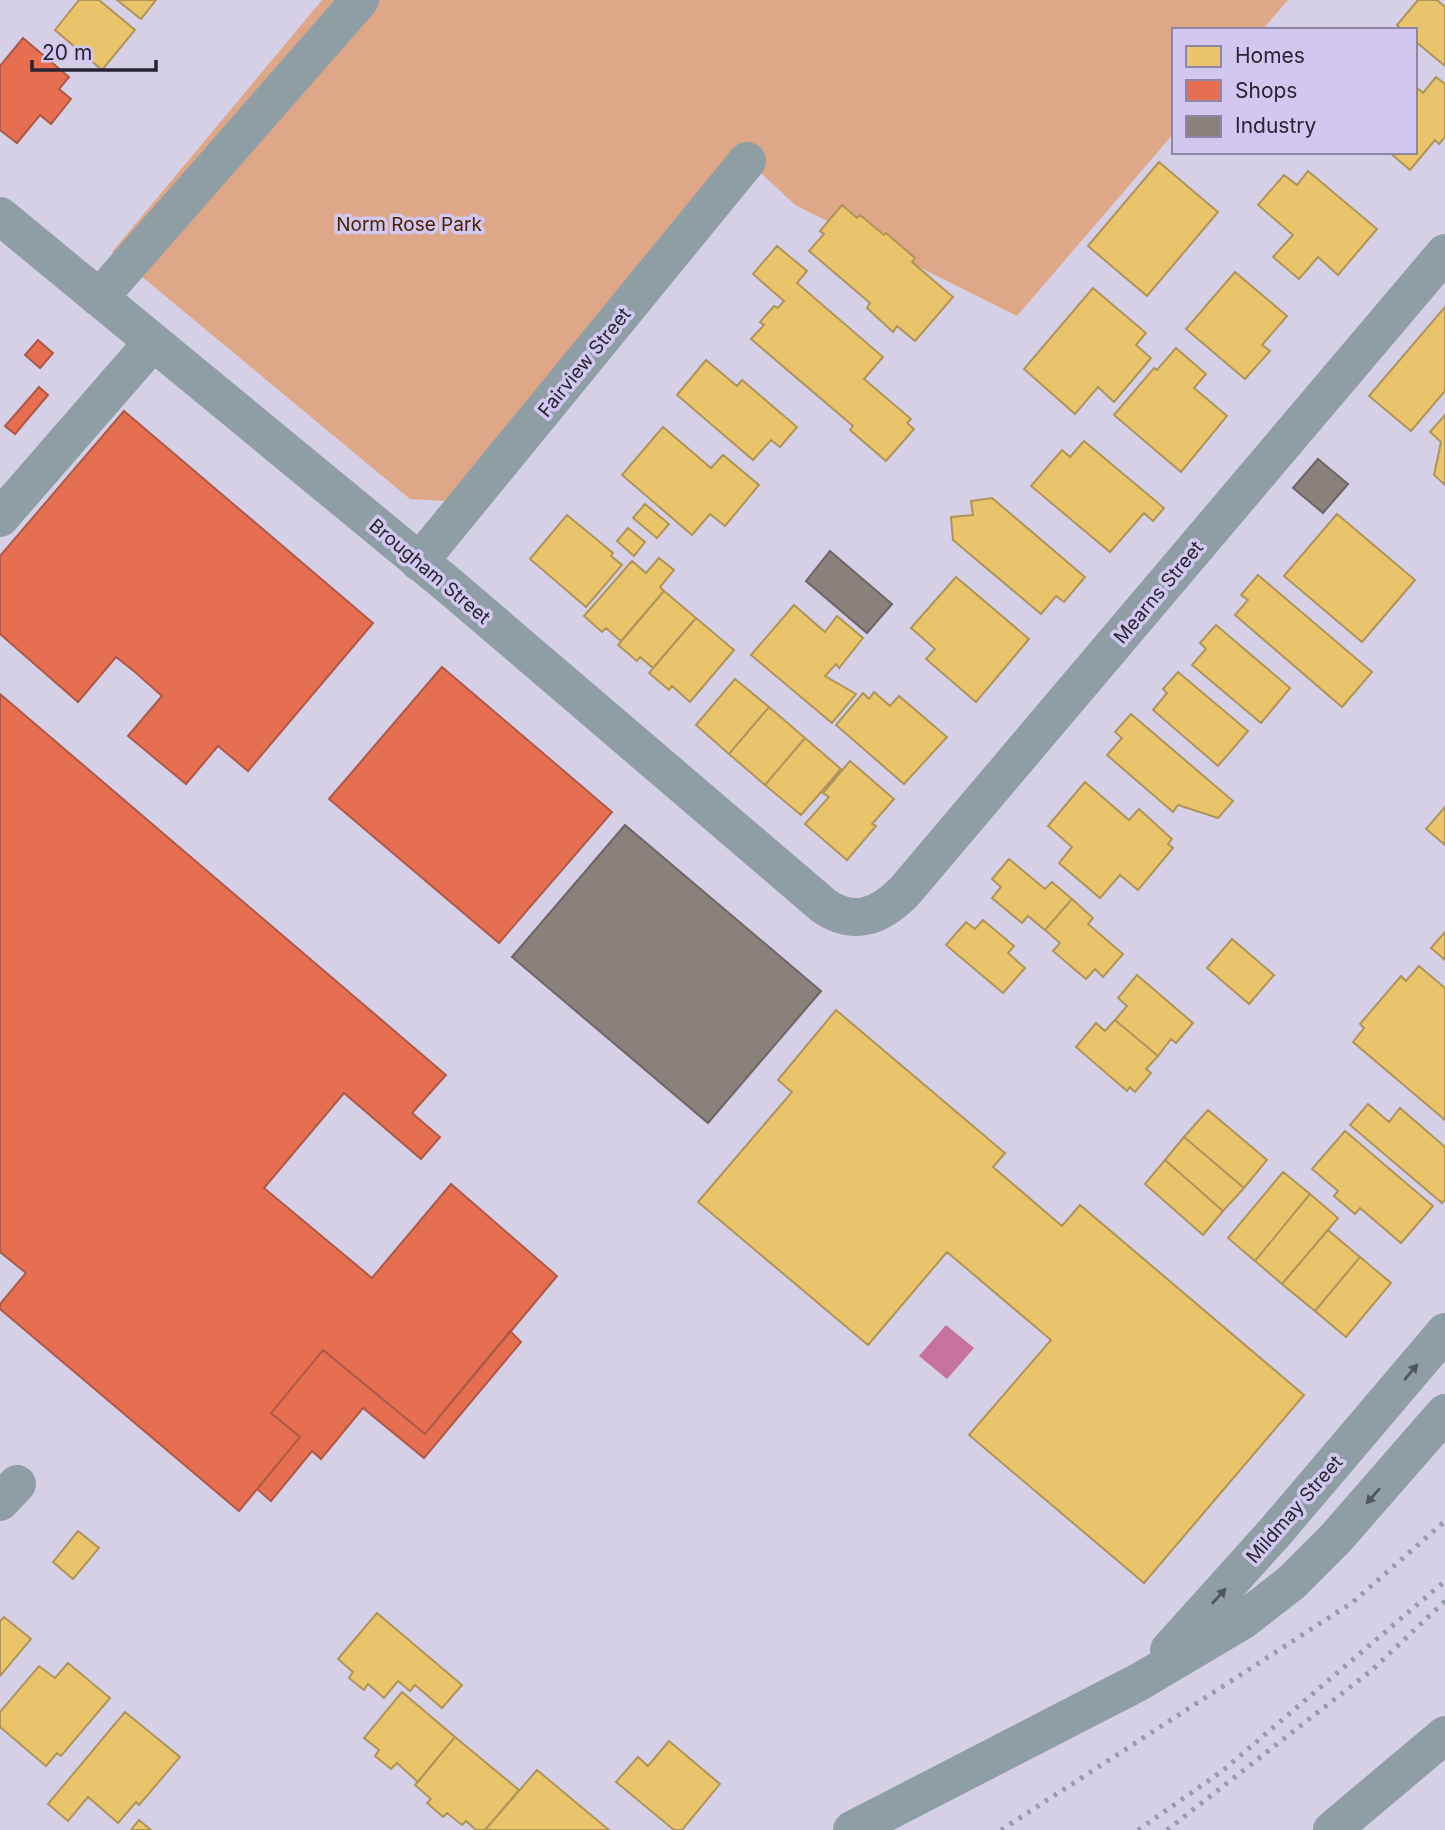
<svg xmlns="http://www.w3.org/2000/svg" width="1445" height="1830" font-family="Inter,sans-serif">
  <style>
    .green { fill: #dea787 }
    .water { fill: #c6729c }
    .homes { fill: #e9c46a; stroke: #af945a; stroke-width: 2 }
    .shops { fill: #e76f51; stroke: #ae5848; stroke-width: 2 }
    .industry { fill: #8a817c; stroke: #6d6566; stroke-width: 2 }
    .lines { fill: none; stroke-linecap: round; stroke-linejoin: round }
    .minor { stroke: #8f9ea5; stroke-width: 38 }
    .rail { stroke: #969daa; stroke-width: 5; stroke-dasharray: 3.5 7; stroke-linecap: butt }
    .oneway { fill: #515561 }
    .labels { text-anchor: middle; stroke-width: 7; stroke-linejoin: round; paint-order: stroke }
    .park-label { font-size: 19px; fill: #4b2300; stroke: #d1c7ef }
    .street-label { font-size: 19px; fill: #282433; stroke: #d1c7ef }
  </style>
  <rect width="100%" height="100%" fill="#d6d0e6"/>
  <path class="green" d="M322 0H1288L1262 30H1174V133L1017 316 795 205 748 161 445 501 410 499 112 252Z"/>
  <path class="water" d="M946 1325 974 1348 947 1379 919 1356Z"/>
  <path class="homes" d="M79 0H99L135 30 102 70 55 30Z
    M117 0H156L141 19Z
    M1418 0H1437L1445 7V66L1415 41V30H1402L1397 25Z
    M1436 77 1445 84V137L1439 144 1435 140 1410 170 1389 152H1415V86L1423 93Z
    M1159 162 1218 212 1147 296 1088 246Z
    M1308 171 1377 229 1338 275 1318 257 1299 279 1273 257 1293 235 1258 205 1284 175 1297 185Z
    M842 205 857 218 860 215 884 235 886 233 915 258 912 262 953 297 915 341 897 326 893 332 867 308 870 303 809 251 824 234 820 231Z
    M777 246 807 271 797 283 883 357 864 379 911 419 907 423 914 429 886 461 850 430 853 426 751 339 764 325 760 322 774 306 778 308 784 301 753 274Z
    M1235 272 1287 316 1262 345 1270 351 1245 379 1186 329Z
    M1093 288 1146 333 1136 345 1151 358 1114 402 1098 387 1075 414 1024 369Z
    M1445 307V391L1411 431 1369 396Z
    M1176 348 1206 374 1194 388 1227 416 1181 472 1114 415 1154 368 1157 370Z
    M706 360 737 386 742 380 797 427 780 447 771 440 753 460 677 395Z
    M1445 415V485L1434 475 1441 442 1430 432Z
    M663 427 711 468 723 455 759 485 725 526 710 514 692 535 622 475Z
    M1084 441 1164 508 1153 521 1144 513 1110 552 1031 486 1062 450 1070 457Z
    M992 498 1085 577 1064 602 1056 596 1041 614 953 540 951 517 973 515 971 501Z
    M645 504 669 524 657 538 633 518Z
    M1337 514 1415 580 1362 642 1284 576Z
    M567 515 613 553 611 556 622 565 586 607 530 559Z
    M628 528 645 542 634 556 617 541Z
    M659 558 674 570 660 587 664 591 621 641 606 628 602 632 584 616 632 561 646 573Z
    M1258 575 1372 672 1342 707 1235 615 1248 600 1241 595Z
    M956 577 1029 639 976 702 926 659 935 649 911 628Z
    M664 591 696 618 653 668 640 657 637 661 618 645Z
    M794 605 825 632 837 616 863 638 839 668 836 664 825 676 856 694 832 723 751 655Z
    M696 618 734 650 690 702 672 686 669 690 649 673Z
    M1216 625 1290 688 1261 723 1192 665 1206 649 1200 643Z
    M1178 672 1248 731 1218 766 1153 710 1167 693 1163 689Z
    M735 679 769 707 729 754 696 725Z
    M874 692 890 706 899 696 947 737 904 784 836 725 863 693 869 699Z
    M769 707 805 738 765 785 729 754Z
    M1131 714 1233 801 1218 818 1178 805 1173 812 1107 755 1122 738 1115 732Z
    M805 738 841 769 801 815 765 785Z
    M850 761 894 799 872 824 876 826 847 860 805 824 829 797 823 793Z
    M1085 782 1129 820 1139 809 1172 839 1168 844 1173 848 1138 890 1120 875 1100 898 1059 863 1072 847 1048 826Z
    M1445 807V845L1426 829Z
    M1009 859 1045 889 1052 882 1072 899 1045 930 1028 916 1022 923 992 898 1001 887 992 879Z
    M1072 899 1093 918 1088 924 1123 954 1103 977 1095 969 1086 979 1053 951 1060 943 1045 930Z
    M983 920 1014 946 1008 953 1025 968 1003 993 946 945 966 922 975 929Z
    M1445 932V960L1431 948Z
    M1232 939 1274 975 1249 1004 1207 968Z
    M1419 966 1445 988V1120L1353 1042 1364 1028 1360 1024 1401 976 1406 981Z
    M1137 975 1193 1023 1176 1043 1171 1039 1158 1056 1115 1020 1127 1006 1118 998Z
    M836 1010 1005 1153 993 1167 1062 1226 1080 1205 1304 1395 1144 1583 969 1435 1051 1340 947 1252 868 1345 698 1202 792 1092 778 1080Z
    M1115 1020 1158 1056 1146 1069 1151 1073 1135 1092 1130 1087 1127 1091 1076 1047 1096 1023 1105 1031Z
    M1368 1104 1389 1122 1400 1108 1445 1147V1199L1442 1203 1350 1125Z
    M1208 1110 1267 1160 1244 1188 1184 1137Z
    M1345 1131 1433 1206 1401 1243 1360 1208 1355 1214 1334 1196 1338 1191 1312 1169Z
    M1184 1137 1244 1188 1223 1211 1165 1160Z
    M1165 1160 1223 1211 1203 1235 1145 1184Z
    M1283 1172 1310 1194 1255 1261 1228 1238Z
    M1310 1194 1338 1218 1282 1284 1255 1261Z
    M1328 1230 1360 1257 1315 1311 1282 1284Z
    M1360 1257 1391 1283 1346 1337 1315 1311Z
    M78 1531 99 1548 73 1579 53 1562Z
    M377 1613 462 1685 442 1708 415 1685 410 1691 398 1681 384 1698 368 1684 364 1690 349 1678 353 1672 338 1659Z
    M4 1617 31 1639 0 1676V1621Z
    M68 1663 110 1698 61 1756 57 1753 46 1766 0 1727V1712L39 1666 55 1678Z
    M402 1692 455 1737 418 1782 397 1763 391 1769 375 1756 379 1750 364 1738Z
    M125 1712 180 1757 139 1805 136 1802 118 1823 88 1797 68 1821 48 1804Z
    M455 1737 519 1790 485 1830H476L466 1821 462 1825 447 1813 443 1817 427 1803 431 1799 415 1785Z
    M669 1741 720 1784 682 1830H674L616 1782 638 1757 648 1766Z
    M537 1770 609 1830H485Z
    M139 1820 151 1830H131Z"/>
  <path class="shops" d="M23 38 69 77 59 89 71 99 51 124 40 115 17 143 0 130V66Z
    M38 340 53 353 40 368 25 355Z
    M39 387 48 395 15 434 5 426Z
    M124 411 373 623 248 771 218 746 186 784 128 736 162 696 135 672 116 657 78 702 0 634V556Z
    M442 667 612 812 499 943 329 799Z
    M0 694 446 1075 412 1113 440 1137 421 1159 344 1093 264 1188 372 1278 451 1184 557 1276 425 1434 323 1350 271 1413 300 1437 239 1511 0 1309V1304L26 1273 0 1252Z
    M510 1331 521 1342 424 1458 363 1408 321 1459 312 1451 271 1501 257 1489 300 1437 271 1413 323 1350 425 1434Z"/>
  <path class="industry" d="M1318 459 1348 484 1323 513 1293 488Z
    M830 551 892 604 867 633 806 581Z
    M625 825 821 991 708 1123 512 957Z"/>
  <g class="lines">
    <path class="minor" d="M0 216 452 588 824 906C854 927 880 916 904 892L1445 253
      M99 298 360 0
      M0 518 153 342
      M419 562 747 161
      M0 1502 17 1484
      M1169 1650 1276 1531 1445 1332
      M852 1830 1139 1682 1242 1621 1291 1583 1336 1538 1445 1413
      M1332 1830 1445 1735"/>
    <path class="rail" d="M1001 1830 1353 1602 1445 1521
      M1138 1830 1221 1772 1445 1581
      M1167 1830 1372 1670 1445 1601"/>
  </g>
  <defs><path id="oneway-solid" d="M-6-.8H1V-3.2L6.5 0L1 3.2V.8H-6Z" transform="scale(1.75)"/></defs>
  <g class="oneway">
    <use href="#oneway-solid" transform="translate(1411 1372) rotate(-50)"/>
    <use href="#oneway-solid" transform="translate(1373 1496) rotate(131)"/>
    <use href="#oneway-solid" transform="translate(1219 1596) rotate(-48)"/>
  </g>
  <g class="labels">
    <g class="park-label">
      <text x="409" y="231">Norm Rose Park</text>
    </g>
    <g class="street-label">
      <text transform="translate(584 362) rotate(-51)" y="7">Fairview Street</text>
      <text transform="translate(430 571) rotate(40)" y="7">Brougham Street</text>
      <text transform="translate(1158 592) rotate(-50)" y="7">Mearns Street</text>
      <text transform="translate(1294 1509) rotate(-49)" y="7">Mildmay Street</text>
    </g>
  </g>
  <rect x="1172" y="28" width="245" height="126" fill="#d1c7ef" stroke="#8d86a4" stroke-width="2"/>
  <rect x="1186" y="46" width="35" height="21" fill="#e9c46a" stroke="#8d86a4" stroke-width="2"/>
  <text x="1235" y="63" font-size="21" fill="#282433">Homes</text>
  <rect x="1186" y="80" width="35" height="21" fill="#e76f51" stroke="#8d86a4" stroke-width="2"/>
  <text x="1235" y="98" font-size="21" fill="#282433">Shops</text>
  <rect x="1186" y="116" width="35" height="21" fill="#8a817c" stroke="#8d86a4" stroke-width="2"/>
  <text x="1235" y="133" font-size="21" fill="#282433">Industry</text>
  <path d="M32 60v10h124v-10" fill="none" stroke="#282433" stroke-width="3.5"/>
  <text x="42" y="60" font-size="21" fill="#282433" stroke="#d1c7ef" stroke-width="5" paint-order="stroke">20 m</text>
</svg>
